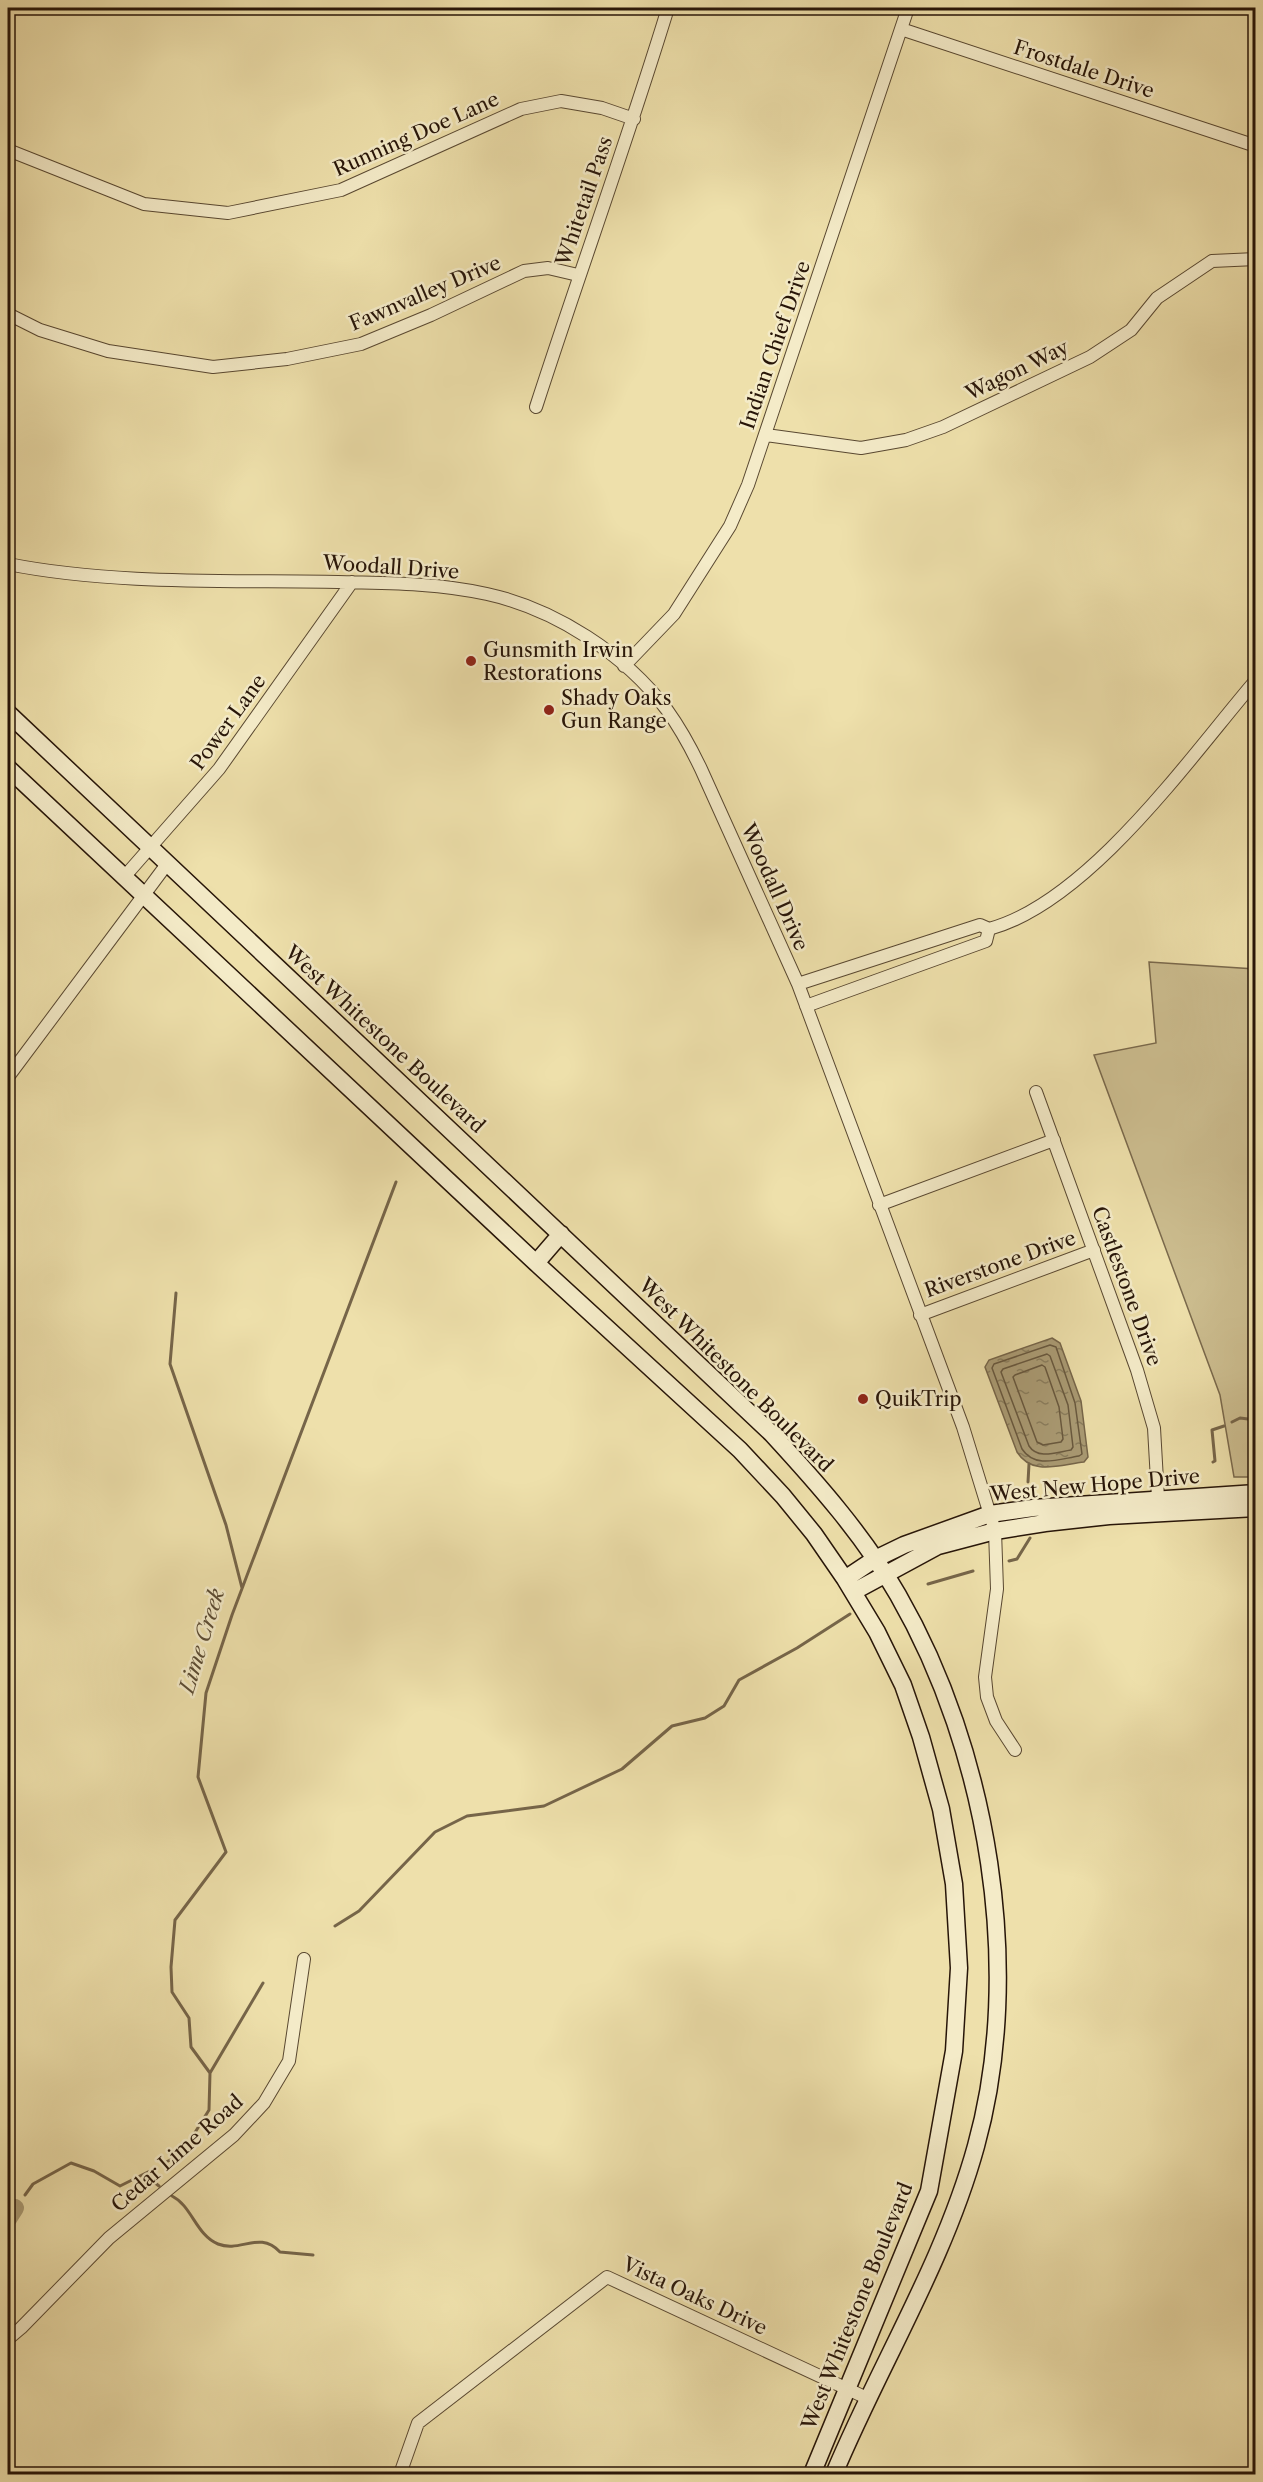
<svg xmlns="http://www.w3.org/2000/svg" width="1263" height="2482" font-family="'Libre Caslon Text',serif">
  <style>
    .green { fill: #ccbd8f; stroke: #7a694c; stroke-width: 1.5 }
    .water { fill: url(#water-ripples); stroke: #766549; stroke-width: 1.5 }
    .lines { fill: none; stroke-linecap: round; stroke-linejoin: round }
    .shore { stroke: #68583e; stroke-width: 1.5 }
    .stream { stroke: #766549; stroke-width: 3 }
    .river { stroke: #aa9b74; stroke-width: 18 }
    .street-casing { stroke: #594831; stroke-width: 14 }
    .secondary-casing { stroke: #271508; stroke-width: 19 }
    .street { stroke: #f4ebc8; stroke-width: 12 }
    .secondary { stroke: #f4ebc8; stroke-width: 16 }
    .poi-dot { fill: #8f2418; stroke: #f4ebc8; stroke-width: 2 }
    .labels { text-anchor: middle; stroke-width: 5; stroke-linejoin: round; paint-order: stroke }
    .street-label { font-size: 20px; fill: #271508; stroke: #f4ebc8 }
    .poi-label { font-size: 20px; fill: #271508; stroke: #f4ebc8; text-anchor: start }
    .water-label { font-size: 21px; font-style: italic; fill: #5b4b33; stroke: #f4ebc8 }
  </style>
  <defs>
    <pattern id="water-ripples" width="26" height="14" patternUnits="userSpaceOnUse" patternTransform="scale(1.5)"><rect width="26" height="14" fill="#aa9b74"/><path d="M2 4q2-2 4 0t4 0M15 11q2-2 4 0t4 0" fill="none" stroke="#8a7d5d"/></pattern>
  </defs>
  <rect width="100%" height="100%" fill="#eee0ab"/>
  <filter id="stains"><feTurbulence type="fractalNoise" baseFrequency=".00333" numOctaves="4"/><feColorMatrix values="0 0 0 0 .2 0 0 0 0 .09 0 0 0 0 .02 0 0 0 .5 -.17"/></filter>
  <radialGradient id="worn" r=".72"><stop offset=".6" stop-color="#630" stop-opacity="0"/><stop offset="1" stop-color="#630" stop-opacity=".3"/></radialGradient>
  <path class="green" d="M1149 962 1255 969V1477H1234L1220 1395 1094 1055 1156 1043Z"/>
  <path class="water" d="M1052 1338 1060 1343 1081 1401 1088 1457 1084 1462C1059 1465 1032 1476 1017 1452L985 1367 989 1360Z"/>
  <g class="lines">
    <path class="shore" d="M1050 1345 1056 1347 1075 1403 1082 1454 1079 1456C1059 1459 1035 1469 1022 1449L992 1368 994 1364Z
      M1047 1354 1050 1356 1068 1405 1073 1447 1071 1450C1057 1452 1038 1460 1029 1446L1001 1372 1003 1369Z
      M1042 1365 1045 1367 1059 1407 1063 1439 1061 1442 1043 1445 1037 1442 1013 1377 1015 1375Z"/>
    <path class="stream" d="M176 1293 170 1364 226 1525 242 1588
      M1232 1422 1240 1418 1256 1420
      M1213 1462 1215 1461 1212 1430 1224 1426
      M1028 1482 1029 1464
      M1009 1561 1017 1559 1030 1538
      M928 1584 973 1571
      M335 1926 359 1911 435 1832 467 1816 544 1806 622 1769 672 1726 705 1718 724 1706 739 1680 797 1648 850 1614
      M210 2073 263 1983
      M166 2162 181 2155 209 2110 210 2073 191 2047 189 2018 172 1992 171 1967 175 1920 226 1852 198 1777 206 1693 232 1615 396 1182
      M144 2174 159 2186
      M25 2195 33 2184 71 2163 94 2171 120 2186 152 2170
      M172 2196C192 2206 196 2235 218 2244 241 2253 259 2230 280 2252L313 2255"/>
    <path class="river" d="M8 2219 15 2208"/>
    <defs>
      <path id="street" d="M901 29 1256 146
        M8 150 144 204 228 213 341 190 521 109 561 101 602 108 634 119
        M8 314 40 330 108 351 213 367 287 359 361 344 431 315 524 271 548 268 578 275
        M536 407C579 274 627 142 668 8
        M766 435 861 448 906 440 943 427 1090 357 1131 330 1157 298 1212 261 1256 259
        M8 564C113 585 230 580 338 582 387 583 439 583 487 594 555 609 625 654 667 710 680 728 691 748 701 769L798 984 963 1427 995 1531 997 1589 985 1677 987 1697 996 1721 1015 1750
        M624 666 674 614 730 526 748 485 908 8
        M125 876 219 769 352 582
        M798 984 980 925 989 929C1089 902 1190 757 1256 680
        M806 1006 986 941 989 929
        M8 1077 167 864
        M1036 1092 1137 1370 1154 1428 1158 1498
        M879 1205 1054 1140
        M920 1315 1094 1250
        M8 2339 21 2328 109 2238 234 2135 264 2103 289 2061 304 1959
        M400 2474 418 2423 607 2277 869 2399"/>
      <path id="secondary" d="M8 713 772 1434C818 1484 864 1536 898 1595 988 1751 1025 1970 976 2146 944 2262 880 2364 834 2474
        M8 768 536 1263 740 1450 783 1496 814 1534 845 1579 877 1632 903 1685 921 1737 941 1809 954 1884 959 1968 954 2051 929 2191 812 2474
        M536 1263 561 1234
        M845 1579 875 1559 904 1545 990 1514 1033 1508 1256 1493
        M853 1592 938 1546 995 1531 1045 1523 1109 1516 1256 1508"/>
    </defs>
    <use href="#street" class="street-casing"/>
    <use href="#secondary" class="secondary-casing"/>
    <use href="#street" class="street"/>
    <use href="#secondary" class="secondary"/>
  </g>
  <g class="poi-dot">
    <circle cx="471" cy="661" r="6"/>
    <circle cx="549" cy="710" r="6"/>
    <circle cx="863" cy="1399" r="6"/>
  </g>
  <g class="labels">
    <g class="street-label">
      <text transform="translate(1084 69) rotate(18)" y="7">Frostdale Drive</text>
      <text transform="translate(416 134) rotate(-24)" y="7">Running Doe Lane</text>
      <text transform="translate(584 201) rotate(-71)" y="7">Whitetail Pass</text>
      <text transform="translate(425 293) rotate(-23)" y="7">Fawnvalley Drive</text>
      <text transform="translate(775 345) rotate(-71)" y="7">Indian Chief Drive</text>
      <text transform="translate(1017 370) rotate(-26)" y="7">Wagon Way</text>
      <text transform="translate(391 567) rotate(4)" y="7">Woodall Drive</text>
      <text transform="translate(228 722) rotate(-54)" y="7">Power Lane</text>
      <text transform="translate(775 887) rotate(66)" y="7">Woodall Drive</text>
      <text transform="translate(385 1039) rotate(43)" y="7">West Whitestone Boulevard</text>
      <text transform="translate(1000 1264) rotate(-20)" y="7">Riverstone Drive</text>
      <text transform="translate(1127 1286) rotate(70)" y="7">Castlestone Drive</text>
      <text transform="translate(736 1375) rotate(45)" y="7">West Whitestone Boulevard</text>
      <text transform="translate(1095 1485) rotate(-5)" y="7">West New Hope Drive</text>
      <text transform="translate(177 2153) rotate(-41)" y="7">Cedar Lime Road</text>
      <text transform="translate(695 2296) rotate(25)" y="7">Vista Oaks Drive</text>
      <text transform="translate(857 2306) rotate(-68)" y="7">West Whitestone Boulevard</text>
    </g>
    <g class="poi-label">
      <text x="483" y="657">Gunsmith Irwin<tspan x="483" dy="23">Restorations</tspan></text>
      <text x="561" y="705">Shady Oaks<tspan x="561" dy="23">Gun Range</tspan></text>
      <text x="875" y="1406">QuikTrip</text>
    </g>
    <g class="water-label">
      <text transform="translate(202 1641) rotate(-73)" y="7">Lime Creek</text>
    </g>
  </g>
  <rect width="1263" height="2482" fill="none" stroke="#eee0ab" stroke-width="30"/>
  <rect x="9" y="9" width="1245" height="2464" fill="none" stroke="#271508" stroke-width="3"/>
  <rect x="15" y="15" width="1233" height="2452" fill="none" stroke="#271508" stroke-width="1.5"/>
  <rect width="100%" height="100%" filter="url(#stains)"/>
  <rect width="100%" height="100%" fill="url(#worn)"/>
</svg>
